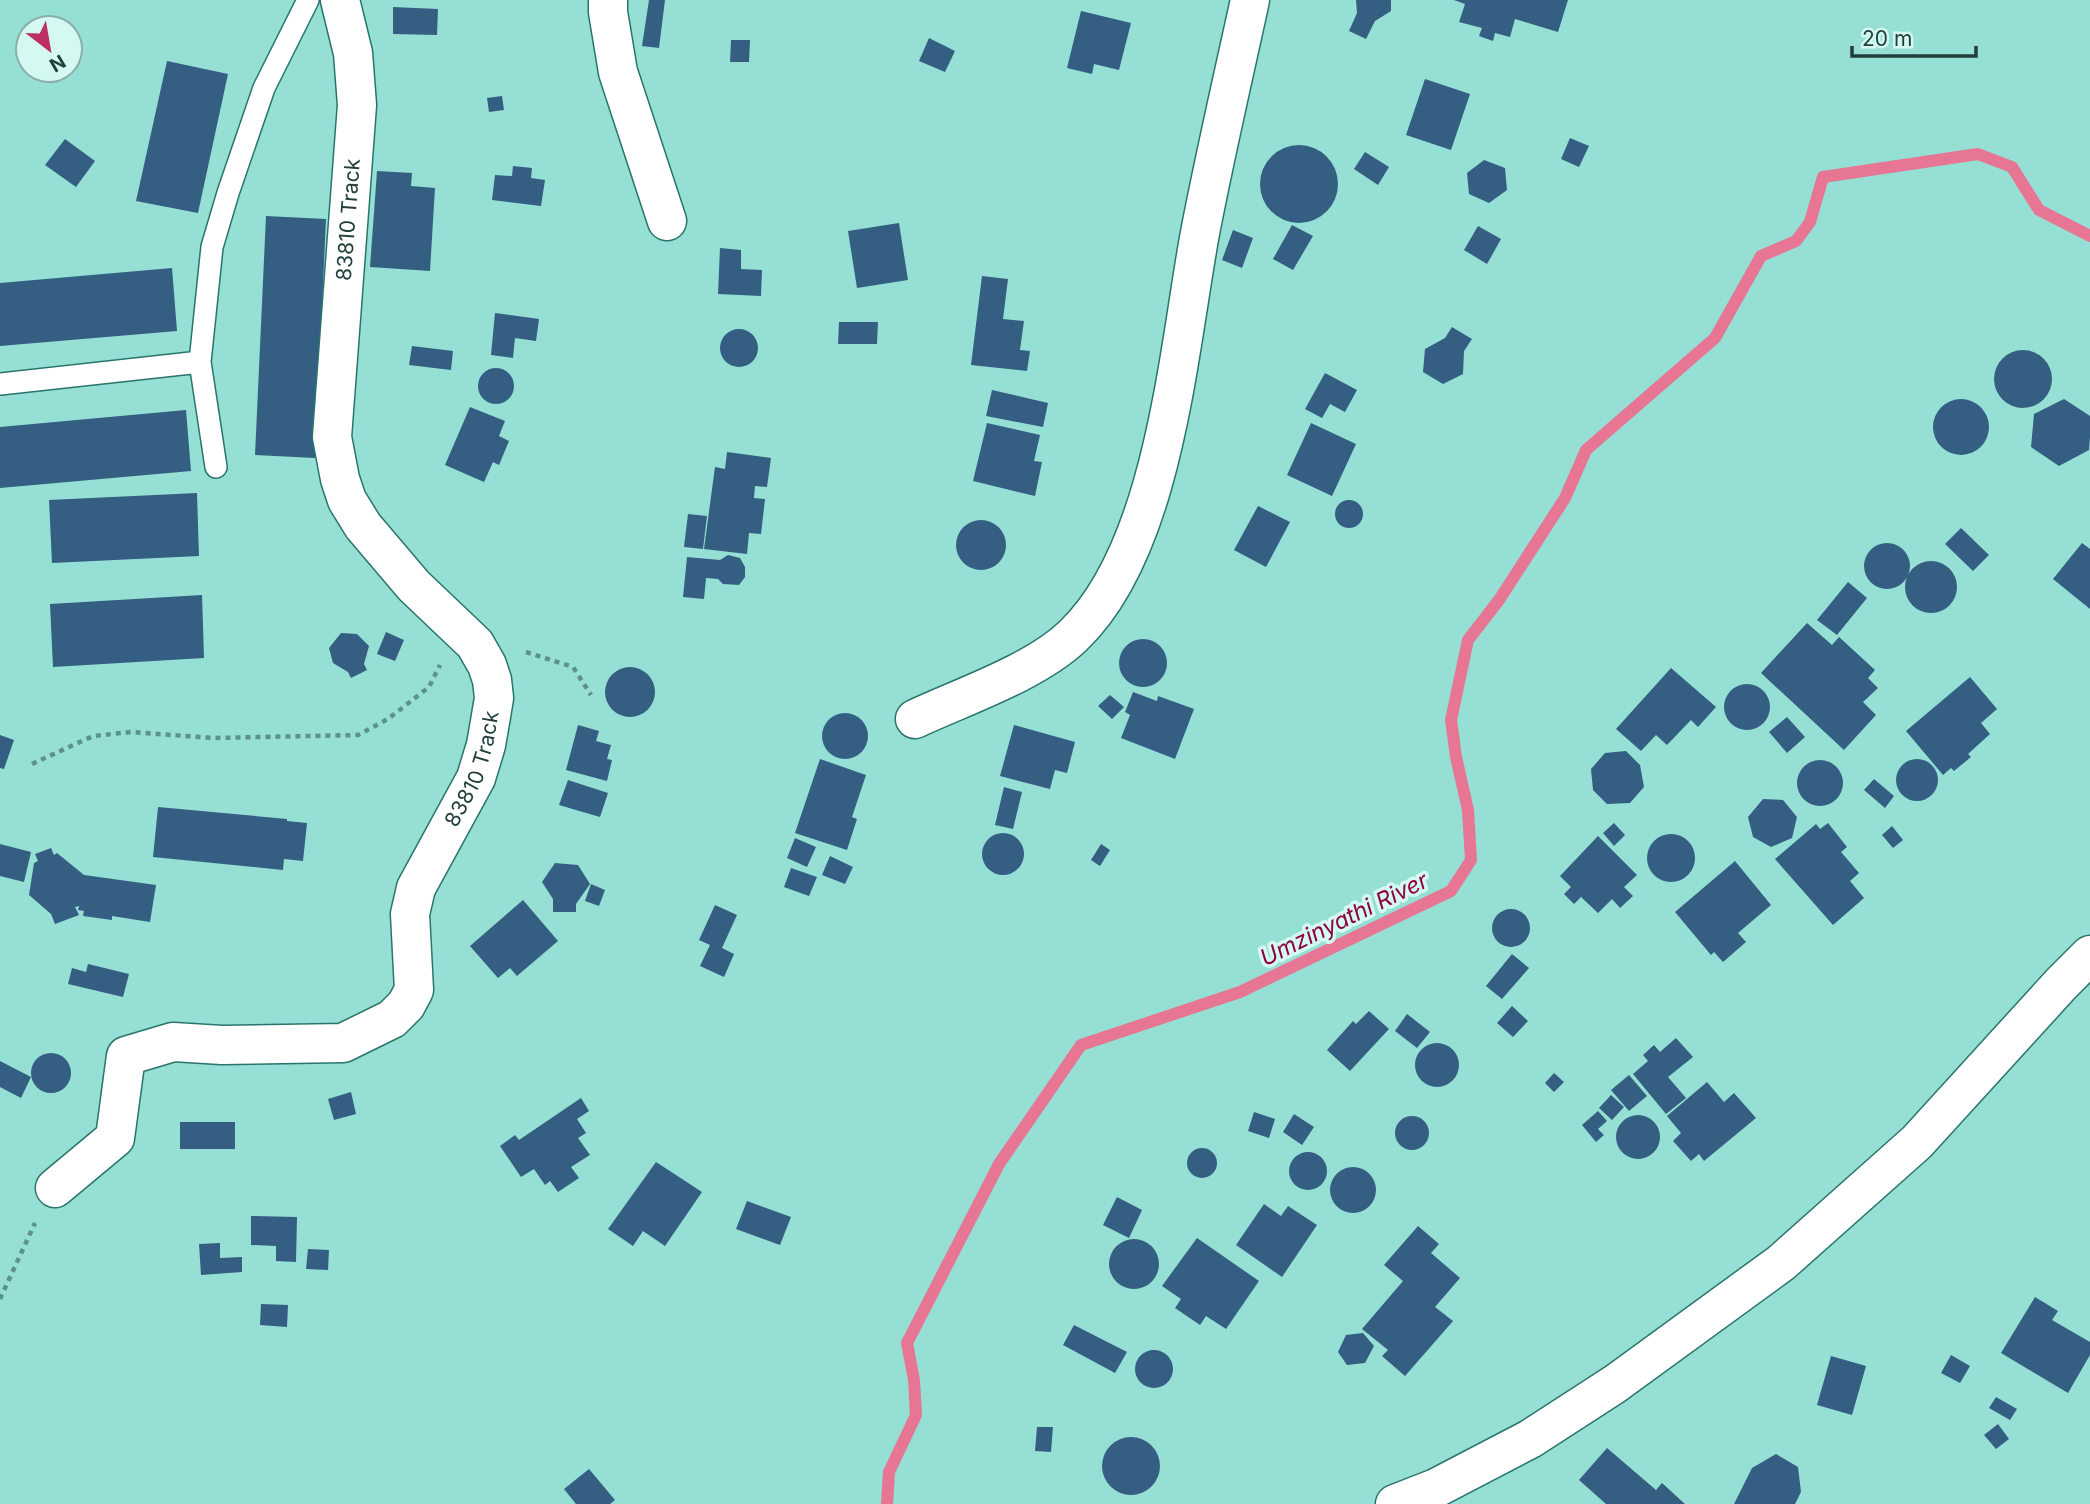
<svg xmlns="http://www.w3.org/2000/svg" width="2090" height="1504" font-family="Inter,sans-serif">
  <style>
    .lines { fill: none; stroke-linecap: round; stroke-linejoin: round }
    .stream { stroke: #e67694; stroke-width: 12 }
    .building { fill: #345f82 }
    .lane-casing { stroke: #29756c; stroke-width: 24 }
    .street-casing { stroke: #29756c; stroke-width: 41 }
    .path { stroke: #5d928a; stroke-width: 4.5; stroke-dasharray: 5 5; stroke-linecap: butt }
    .lane { stroke: #fff; stroke-width: 21 }
    .street { stroke: #fff; stroke-width: 38 }
    .labels { text-anchor: middle; stroke-width: 7; stroke-linejoin: round; paint-order: stroke }
    .street-label { font-size: 21px; fill: #213f3b; stroke: #d4f8f2 }
    .water-label { font-size: 23px; font-style: italic; fill: #910041; stroke: #d4f8f2 }
  </style>
  <rect width="100%" height="100%" fill="#95dfd4"/>
  <g class="lines">
    <path class="stream" d="M887 1504 889 1472 916 1415 914 1380 907 1343 999 1164 1081 1045 1240 992 1451 891 1471 860 1468 810 1456 757 1451 720 1468 640 1499 600 1565 498 1586 450 1715 338 1761 256 1796 241 1810 222 1823 177 1978 154 2012 167 2039 210 2090 236"/>
  </g>
  <path class="building" d="M649 0H665L659 48 642 46Z
    M1356 0H1391V11L1375 21 1366 39 1349 31 1357 13Z
    M1454 0H1568L1558 32 1515 19 1510 37 1495 33 1493 41 1479 36 1482 28 1459 22 1465 4Z
    M393 7 438 9 437 35 393 34Z
    M1081 11 1131 23 1119 70 1094 64 1092 74 1067 68Z
    M929 38 955 51 945 72 919 61Z
    M731 40H750L749 62H730Z
    M167 61 228 74 198 213 136 201Z
    M1425 79 1470 94 1451 150 1406 135Z
    M502 96 504 110 489 112 487 98Z
    M1570 138 1589 146 1579 167 1561 159Z
    M65 139 95 161 76 187 45 165Z
    M1260 184a39 39 0 1 1 78 0a39 39 0 1 1-78 0Z
    M1365 152 1389 167 1378 185 1354 169Z
    M1484 160 1505 168 1507 190 1489 203 1469 194 1467 173Z
    M513 166 532 168 531 178 545 180 541 206 492 200 495 175 512 176Z
    M377 171 412 173 411 186 435 188 430 271 370 267Z
    M266 216 326 219 315 458 255 455Z
    M899 223 908 280 857 288 848 231Z
    M1292 225 1313 236 1293 270 1273 259Z
    M1478 226 1501 239 1487 264 1464 250Z
    M1233 230 1253 238 1242 268 1222 260Z
    M720 248 741 250V269L762 270 761 296 718 294Z
    M172 268 177 331 0 346V283Z
    M982 276 1008 279 1003 319 1024 321 1020 350 1030 351 1027 371 971 365Z
    M495 313 539 319 536 341 515 338 513 358 491 355Z
    M839 322H878L877 344H838Z
    M1452 327 1472 339 1464 351 1463 374 1443 384 1423 372 1425 349 1445 338Z
    M720 348a19 19 0 1 1 38 0a19 19 0 1 1-38 0Z
    M412 346 453 351 451 370 409 365Z
    M1994 379a29 29 0 1 1 58 0a29 29 0 1 1-58 0Z
    M478 386a18 18 0 1 1 36 0a18 18 0 1 1-36 0Z
    M1325 373 1357 390 1345 412 1330 404 1322 418 1305 409Z
    M992 390 1048 403 1043 427 986 416Z
    M1933 427a28 28 0 1 1 56 0a28 28 0 1 1-56 0Z
    M2064 399 2090 416V437L2089 450 2059 466 2031 447 2034 414Z
    M470 407 505 421 499 436 509 441 499 465 493 462 484 482 445 465Z
    M186 410 191 471 0 488V427Z
    M987 423 1040 435 1034 461 1042 462 1035 496 973 481Z
    M1311 423 1356 444 1332 496 1287 475Z
    M727 452 771 458 767 487 755 486 754 498 765 499 761 534 749 533 747 554 704 549 715 467 725 469Z
    M197 493 199 556 52 563 49 500Z
    M1335 514a14 14 0 1 1 28 0a14 14 0 1 1-28 0Z
    M1258 506 1290 522 1266 567 1234 550Z
    M688 514 707 516 703 549 684 547Z
    M956 545a25 25 0 1 1 50 0a25 25 0 1 1-50 0Z
    M1961 528 1989 555 1973 571 1945 544Z
    M2082 543 2090 549V609L2053 579Z
    M1864 566a23 23 0 1 1 46 0a23 23 0 1 1-46 0Z
    M728 555 740 558 745 567V577L739 585 723 584 718 579 706 578 704 599 683 597 687 557 720 560Z
    M1905 587a26 26 0 1 1 52 0a26 26 0 1 1-52 0Z
    M1848 582 1867 598 1837 635 1817 620Z
    M202 595 204 658 53 667 50 604Z
    M1807 623 1832 645 1839 637 1875 670 1868 678 1878 688 1863 702 1876 715 1844 750 1761 673Z
    M386 632 404 640 395 661 377 654Z
    M341 633 357 634 369 646 364 664 367 670 351 678 348 672 333 663 329 648Z
    M1119 663a24 24 0 1 1 48 0a24 24 0 1 1-48 0Z
    M605 692a25 25 0 1 1 50 0a25 25 0 1 1-50 0Z
    M1671 668 1716 707 1698 727 1691 720 1667 745 1656 735 1641 751 1616 729Z
    M1970 677 1997 709 1981 723 1990 734 1968 754 1971 757 1954 771 1951 768 1943 775 1906 731Z
    M1724 707a23 23 0 1 1 46 0a23 23 0 1 1-46 0Z
    M1133 692 1157 701 1158 696 1194 709 1175 759 1121 738 1130 715 1125 712Z
    M1110 695 1124 707 1112 719 1098 706Z
    M822 736a23 23 0 1 1 46 0a23 23 0 1 1-46 0Z
    M1787 717 1805 737 1787 753 1769 732Z
    M578 725 599 731 596 741 611 745 607 759 612 760 607 781 566 770Z
    M1014 725 1075 742 1067 773 1055 770 1050 789 1000 776Z
    M0 735 14 740 4 769 0 768Z
    M1626 751 1640 765 1644 787 1630 803 1607 804 1593 790 1591 769 1605 753Z
    M1896 780a21 21 0 1 1 42 0a21 21 0 1 1-42 0Z
    M820 759 866 775 852 817 857 819 847 850 795 833Z
    M1797 783a23 23 0 1 1 46 0a23 23 0 1 1-46 0Z
    M1874 779 1894 796 1885 808 1864 790Z
    M568 780 608 793 600 817 559 805Z
    M1004 787 1022 792 1013 829 995 825Z
    M1763 799 1783 800 1797 817 1792 838 1771 847 1753 837 1748 817Z
    M158 807 287 819V821L307 823 303 861 284 859 283 870 153 857Z
    M1614 823 1625 835 1614 846 1603 833Z
    M1828 823 1847 847 1841 852 1859 873 1850 881 1864 898 1833 925 1775 859 1816 824 1820 829Z
    M1892 826 1903 840 1893 848 1882 835Z
    M982 854a21 21 0 1 1 42 0a21 21 0 1 1-42 0Z
    M1647 858a24 24 0 1 1 48 0a24 24 0 1 1-48 0Z
    M1598 836 1637 875 1624 887 1633 896 1620 908 1612 899 1598 913 1581 897 1574 904 1564 894 1571 887 1560 876Z
    M795 838 816 847 807 867 787 858Z
    M0 844 31 852 24 882 0 876Z
    M1101 844 1110 850 1100 866 1091 860Z
    M51 848 54 855 57 853 84 875 156 885 150 922 112 916V920L83 916 84 911 78 910 79 906 75 907 79 915 55 924 51 914 29 895 34 863 38 861 35 854Z
    M830 856 853 867 845 884 822 875Z
    M1735 861 1771 905 1738 933 1746 942 1723 962 1714 952 1711 955 1675 912Z
    M555 863 578 865 590 884 576 904V912H553V899L542 882Z
    M791 868 817 877 809 896 784 887Z
    M591 884 605 890 599 906 585 901Z
    M523 900 558 941 517 976 510 968 498 978 470 946Z
    M715 905 737 915 722 948 734 954 724 977 700 966 710 945 699 940Z
    M1492 928a19 19 0 1 1 38 0a19 19 0 1 1-38 0Z
    M1512 954 1529 968 1502 999 1486 986Z
    M88 964 129 974 123 997 68 984 72 968 86 972Z
    M1512 1006 1528 1021 1513 1037 1497 1023Z
    M1369 1011 1389 1029 1350 1071 1327 1050 1353 1021 1356 1024Z
    M1407 1014 1430 1032 1417 1048 1395 1031Z
    M1676 1038 1693 1057 1668 1077 1686 1098 1666 1114 1633 1074 1648 1061 1643 1055 1654 1045 1660 1052Z
    M1415 1065a22 22 0 1 1 44 0a22 22 0 1 1-44 0Z
    M31 1073a20 20 0 1 1 40 0a20 20 0 1 1-40 0Z
    M0 1061 31 1077 21 1098 0 1087Z
    M1554 1073 1564 1082 1554 1092 1545 1083Z
    M1629 1075 1647 1096 1629 1111 1611 1090Z
    M1707 1082 1724 1102 1734 1093 1756 1118 1704 1161 1699 1154 1691 1161 1673 1141 1681 1133 1667 1116Z
    M351 1092 356 1114 334 1120 328 1099Z
    M1611 1095 1624 1107 1612 1120 1599 1108Z
    M581 1098 589 1111 577 1119 586 1133 578 1138 590 1155 571 1167 579 1178 558 1192 550 1181 545 1185 534 1169 521 1177 500 1146 515 1135 519 1140Z
    M1598 1111 1607 1121 1598 1129 1604 1135 1596 1142 1582 1125Z
    M1254 1112 1275 1119 1269 1138 1248 1131Z
    M1294 1114 1314 1127 1302 1145 1283 1132Z
    M1616 1137a22 22 0 1 1 44 0a22 22 0 1 1-44 0Z
    M1395 1133a17 17 0 1 1 34 0a17 17 0 1 1-34 0Z
    M180 1122H235V1149H180Z
    M1187 1163a15 15 0 1 1 30 0a15 15 0 1 1-30 0Z
    M1289 1171a19 19 0 1 1 38 0a19 19 0 1 1-38 0Z
    M656 1162 702 1192 665 1246 643 1231 633 1246 608 1229Z
    M1330 1190a23 23 0 1 1 46 0a23 23 0 1 1-46 0Z
    M1117 1197 1142 1210 1129 1238 1103 1225Z
    M747 1201 791 1217 780 1245 736 1229Z
    M1264 1204 1281 1216 1288 1206 1317 1225 1282 1277 1236 1245Z
    M251 1216 297 1217 296 1262 276 1261V1246L251 1245Z
    M1418 1226 1439 1244 1431 1253 1460 1278 1435 1307 1453 1321 1405 1376 1382 1356 1388 1350 1362 1329 1403 1281 1384 1265Z
    M1197 1238 1259 1281 1226 1329 1206 1316 1200 1325 1175 1308 1181 1299 1162 1286Z
    M1109 1264a25 25 0 1 1 50 0a25 25 0 1 1-50 0Z
    M220 1243V1258L242 1257V1272L201 1275 199 1244Z
    M308 1249 329 1250 328 1270 306 1269Z
    M2035 1297 2058 1311 2052 1320 2090 1342V1355L2068 1393 2001 1353Z
    M261 1304 288 1305 287 1327 260 1325Z
    M1074 1325 1127 1352 1115 1373 1063 1345Z
    M1363 1333 1374 1346 1365 1363 1347 1365 1338 1352 1346 1335Z
    M1135 1369a19 19 0 1 1 38 0a19 19 0 1 1-38 0Z
    M1951 1355 1970 1366 1960 1383 1941 1373Z
    M1831 1356 1866 1366 1852 1415 1817 1405Z
    M1996 1397 2017 1409 2010 1420 1989 1408Z
    M1998 1424 2009 1439 1996 1449 1984 1435Z
    M1037 1427H1053L1051 1452 1035 1451Z
    M1102 1466a29 29 0 1 1 58 0a29 29 0 1 1-58 0Z
    M1607 1448 1656 1490 1662 1483 1685 1504H1606L1579 1480Z
    M1776 1454 1798 1467 1801 1492 1795 1504H1734L1752 1468Z
    M589 1469 615 1500 610 1504H576L564 1489Z"/>
  <g class="lines">
    <defs>
      <path id="lane" d="M0 384 200 362
        M216 467 200 362 212 247 228 193 264 88 308 0"/>
      <g id="street">
        <path d="M608 0V12L618 72 667 221"/>
        <path d="M915 719C964 696 1034 673 1073 636 1164 549 1178 352 1200 233 1215 155 1233 78 1250 0"/>
        <path id="s1" d="M55 1188 115 1138 126 1056 173 1042 222 1045 343 1043 392 1019 406 1005 414 990 410 914 416 888 476 778 486 745 491 716 494 698 492 680 487 665 475 644 414 586 363 526 347 500 340 479 332 437 357 105 353 53 340 0"/>
        <path d="M1395 1504 1436 1488 1530 1439 1615 1384 1781 1263 1917 1142 2061 984 2090 955"/>
      </g>
    </defs>
    <use href="#lane" class="lane-casing"/>
    <use href="#street" class="street-casing"/>
    <path class="path" d="M526 652 573 667 591 695
      M32 764 93 736 131 732 213 738 358 735 388 719 429 687 440 665
      M0 1299 35 1223"/>
    <use href="#lane" class="lane"/>
    <use href="#street" class="street"/>
  </g>
  <g class="labels">
    <g class="street-label">
      <text dy="7" stroke="none"><textPath href="#s1" startOffset="1316">83810 Track</textPath></text>
      <text dy="7" stroke="none"><textPath href="#s1" startOffset="707">83810 Track</textPath></text>
    </g>
    <g class="water-label">
      <text transform="translate(1344 919) rotate(-26)" y="8">Umzinyathi River</text>
    </g>
  </g>
  <g transform="translate(49 49) rotate(149)"><circle r="33" fill="#d4f8f2" stroke="#8caea9" stroke-width="2"/>
  <path d="M0-5L12 26L0 18L-12 26Z" fill="#bd3061"/>
  <text y="-10" font-size="19" font-weight="bold" text-anchor="middle" fill="#213f3b">N</text>
  </g>
  <path d="M1852 46v10h124v-10" fill="none" stroke="#213f3b" stroke-width="3.5"/>
  <text x="1862" y="46" font-size="21" fill="#213f3b" stroke="#d4f8f2" stroke-width="5" paint-order="stroke">20 m</text>
</svg>
